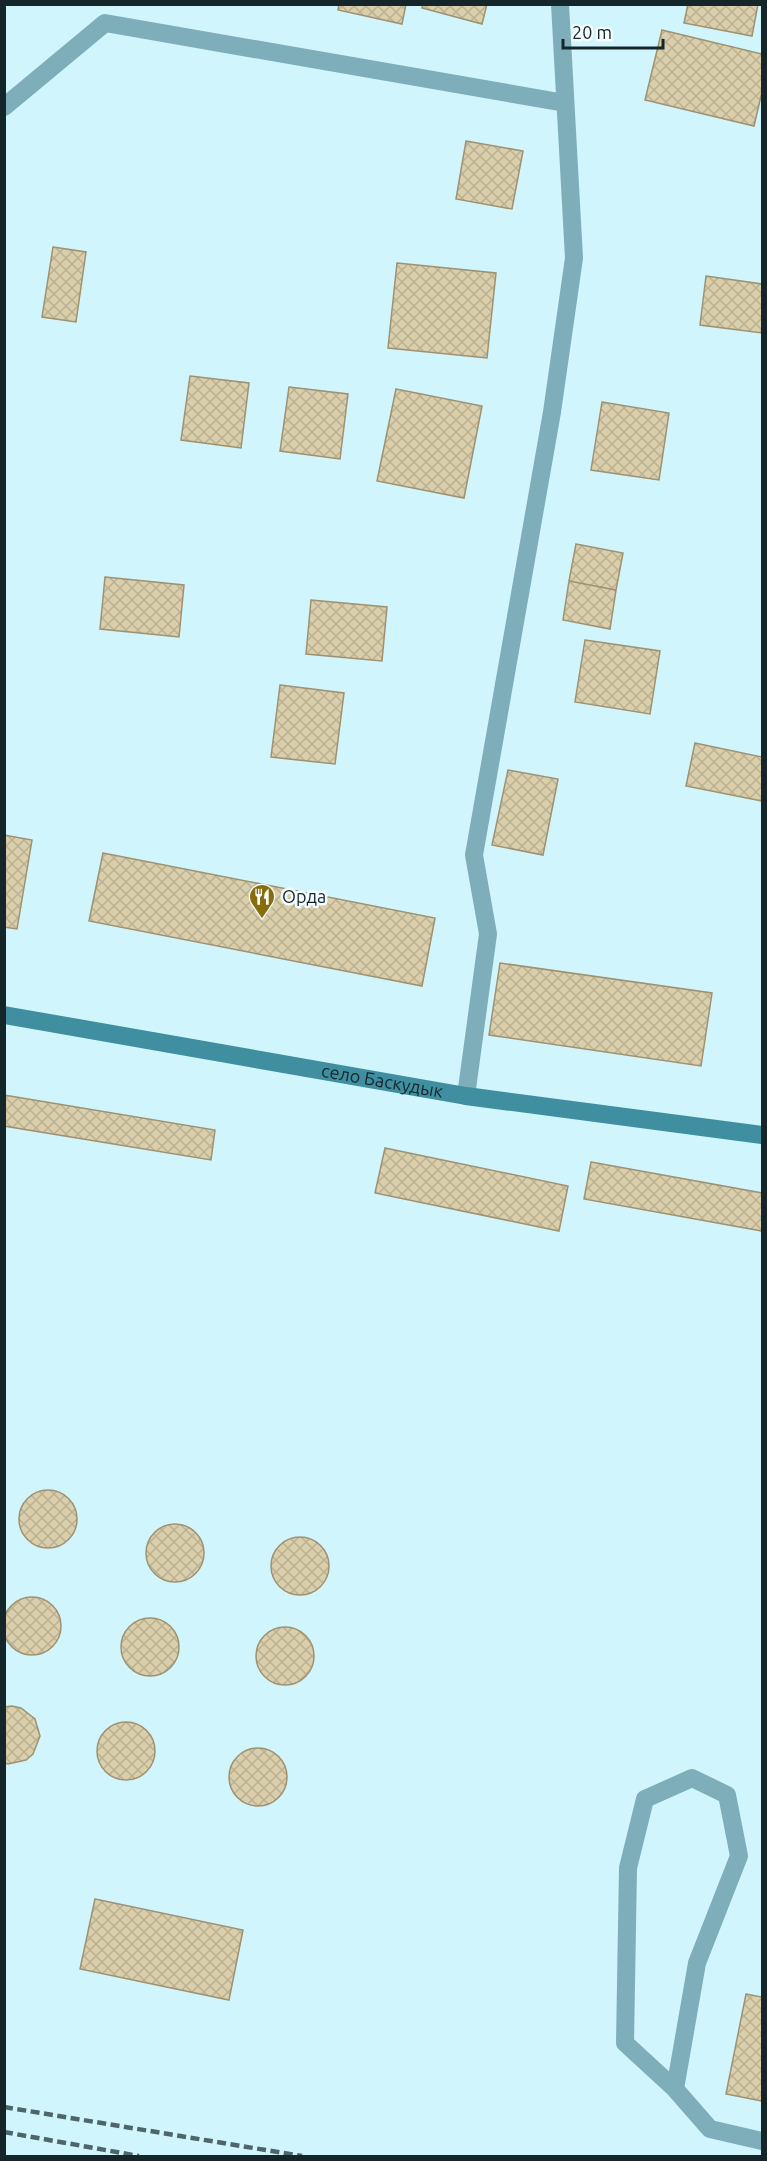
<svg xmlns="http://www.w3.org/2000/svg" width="767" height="2161" font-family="Ubuntu,sans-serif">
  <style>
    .building { fill: url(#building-cross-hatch); stroke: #9e9271; stroke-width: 1.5 }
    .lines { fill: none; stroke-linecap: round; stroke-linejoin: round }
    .lane { stroke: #7eaeb9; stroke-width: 18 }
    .secondary { stroke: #408fa0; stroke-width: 18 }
    .rail { stroke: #4e656a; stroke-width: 4.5; stroke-dasharray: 9 4.5; stroke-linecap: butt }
    .labels { text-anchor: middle; stroke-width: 5; stroke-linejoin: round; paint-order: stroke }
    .poi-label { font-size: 18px; fill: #15262a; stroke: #f4fcff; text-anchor: start }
    .street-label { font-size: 18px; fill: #15262a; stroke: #f4fcff }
  </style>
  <defs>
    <pattern id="building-cross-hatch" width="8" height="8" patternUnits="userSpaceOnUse" patternTransform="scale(1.5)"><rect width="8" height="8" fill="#daceab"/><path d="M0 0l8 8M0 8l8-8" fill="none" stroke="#bab193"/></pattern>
  </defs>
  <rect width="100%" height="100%" fill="#d1f5fd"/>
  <path class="building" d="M339 4H406L402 24 338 10Z
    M423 4H487L482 24 422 8Z
    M688 4H758L752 36 684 23Z
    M662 30 762 54V92L754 126 645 100Z
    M466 141 523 151 512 209 456 199Z
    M53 247 86 252 76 322 42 317Z
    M397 263 496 273 487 358 388 348Z
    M706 276 762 284V333L700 325Z
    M190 376 249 383 241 448 181 440Z
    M289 387 348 394 340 459 280 451Z
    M396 389 482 406 464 498 377 481Z
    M602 402 669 413 659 480 591 470Z
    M576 544 623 553 616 590 569 581Z
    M105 577 184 585 179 637 100 629Z
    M569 581 616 590 610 629 563 620Z
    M311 600 387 607 382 661 306 654Z
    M585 640 660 651 650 714 575 702Z
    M280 685 344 693 335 764 271 757Z
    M695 743 762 757V801L686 786Z
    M508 770 558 779 543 855 492 845Z
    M4 835 32 840 17 929 4 927Z
    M103 853 435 918 422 986 89 921Z
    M500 963 712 993 701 1066 489 1035Z
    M4 1095 215 1130 211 1160 4 1126Z
    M385 1148 568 1186 559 1231 375 1193Z
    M591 1162 762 1193V1231L584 1199Z
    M19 1519a29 29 0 1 1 58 0a29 29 0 1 1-58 0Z
    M146 1553a29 29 0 1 1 58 0a29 29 0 1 1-58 0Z
    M271 1566a29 29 0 1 1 58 0a29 29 0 1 1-58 0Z
    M3 1626a29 29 0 1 1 58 0a29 29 0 1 1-58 0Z
    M121 1647a29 29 0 1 1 58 0a29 29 0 1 1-58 0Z
    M256 1656a29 29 0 1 1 58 0a29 29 0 1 1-58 0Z
    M12 1706 21 1708 35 1719 40 1736 33 1754 26 1760 8 1764 4 1763V1707Z
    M97 1751a29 29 0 1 1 58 0a29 29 0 1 1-58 0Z
    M229 1777a29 29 0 1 1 58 0a29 29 0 1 1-58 0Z
    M95 1899 243 1930 229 2000 80 1969Z
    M746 1994 762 1997V2101L726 2094Z"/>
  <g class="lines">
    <path class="lane" d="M4 107 105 23 565 103
      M466 1096 488 934 474 855 552 412 574 258 560 4
      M675 2089 697 1963 739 1856 727 1795 692 1778 645 1799 628 1868 625 2043 675 2089 710 2129 762 2141"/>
    <path class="secondary" id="s1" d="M4 1015 466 1096 762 1135"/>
    <path class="rail" d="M4 2107 302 2156
      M4 2132 139 2156"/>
  </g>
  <defs>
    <symbol id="restaurant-pin" viewBox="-11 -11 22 30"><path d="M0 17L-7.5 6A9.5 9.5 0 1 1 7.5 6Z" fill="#876d0b" stroke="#f4fcff"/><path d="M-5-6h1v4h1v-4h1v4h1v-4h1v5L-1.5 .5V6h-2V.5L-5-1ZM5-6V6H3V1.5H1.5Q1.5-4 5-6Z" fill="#fff"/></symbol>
  </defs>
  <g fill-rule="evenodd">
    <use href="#restaurant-pin" x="247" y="882" width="30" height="40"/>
  </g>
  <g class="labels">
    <g class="poi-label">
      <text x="282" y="903">Орда</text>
    </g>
    <g class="street-label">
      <text dy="6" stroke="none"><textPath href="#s1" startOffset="384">село Баскудык</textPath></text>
    </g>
  </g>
  <rect width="767" height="2161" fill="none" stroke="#15262a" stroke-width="12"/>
  <path d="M563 39v9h100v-9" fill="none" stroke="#15262a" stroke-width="3"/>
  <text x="572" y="39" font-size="18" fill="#15262a" stroke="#f4fcff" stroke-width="4.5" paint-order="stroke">20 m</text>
</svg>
